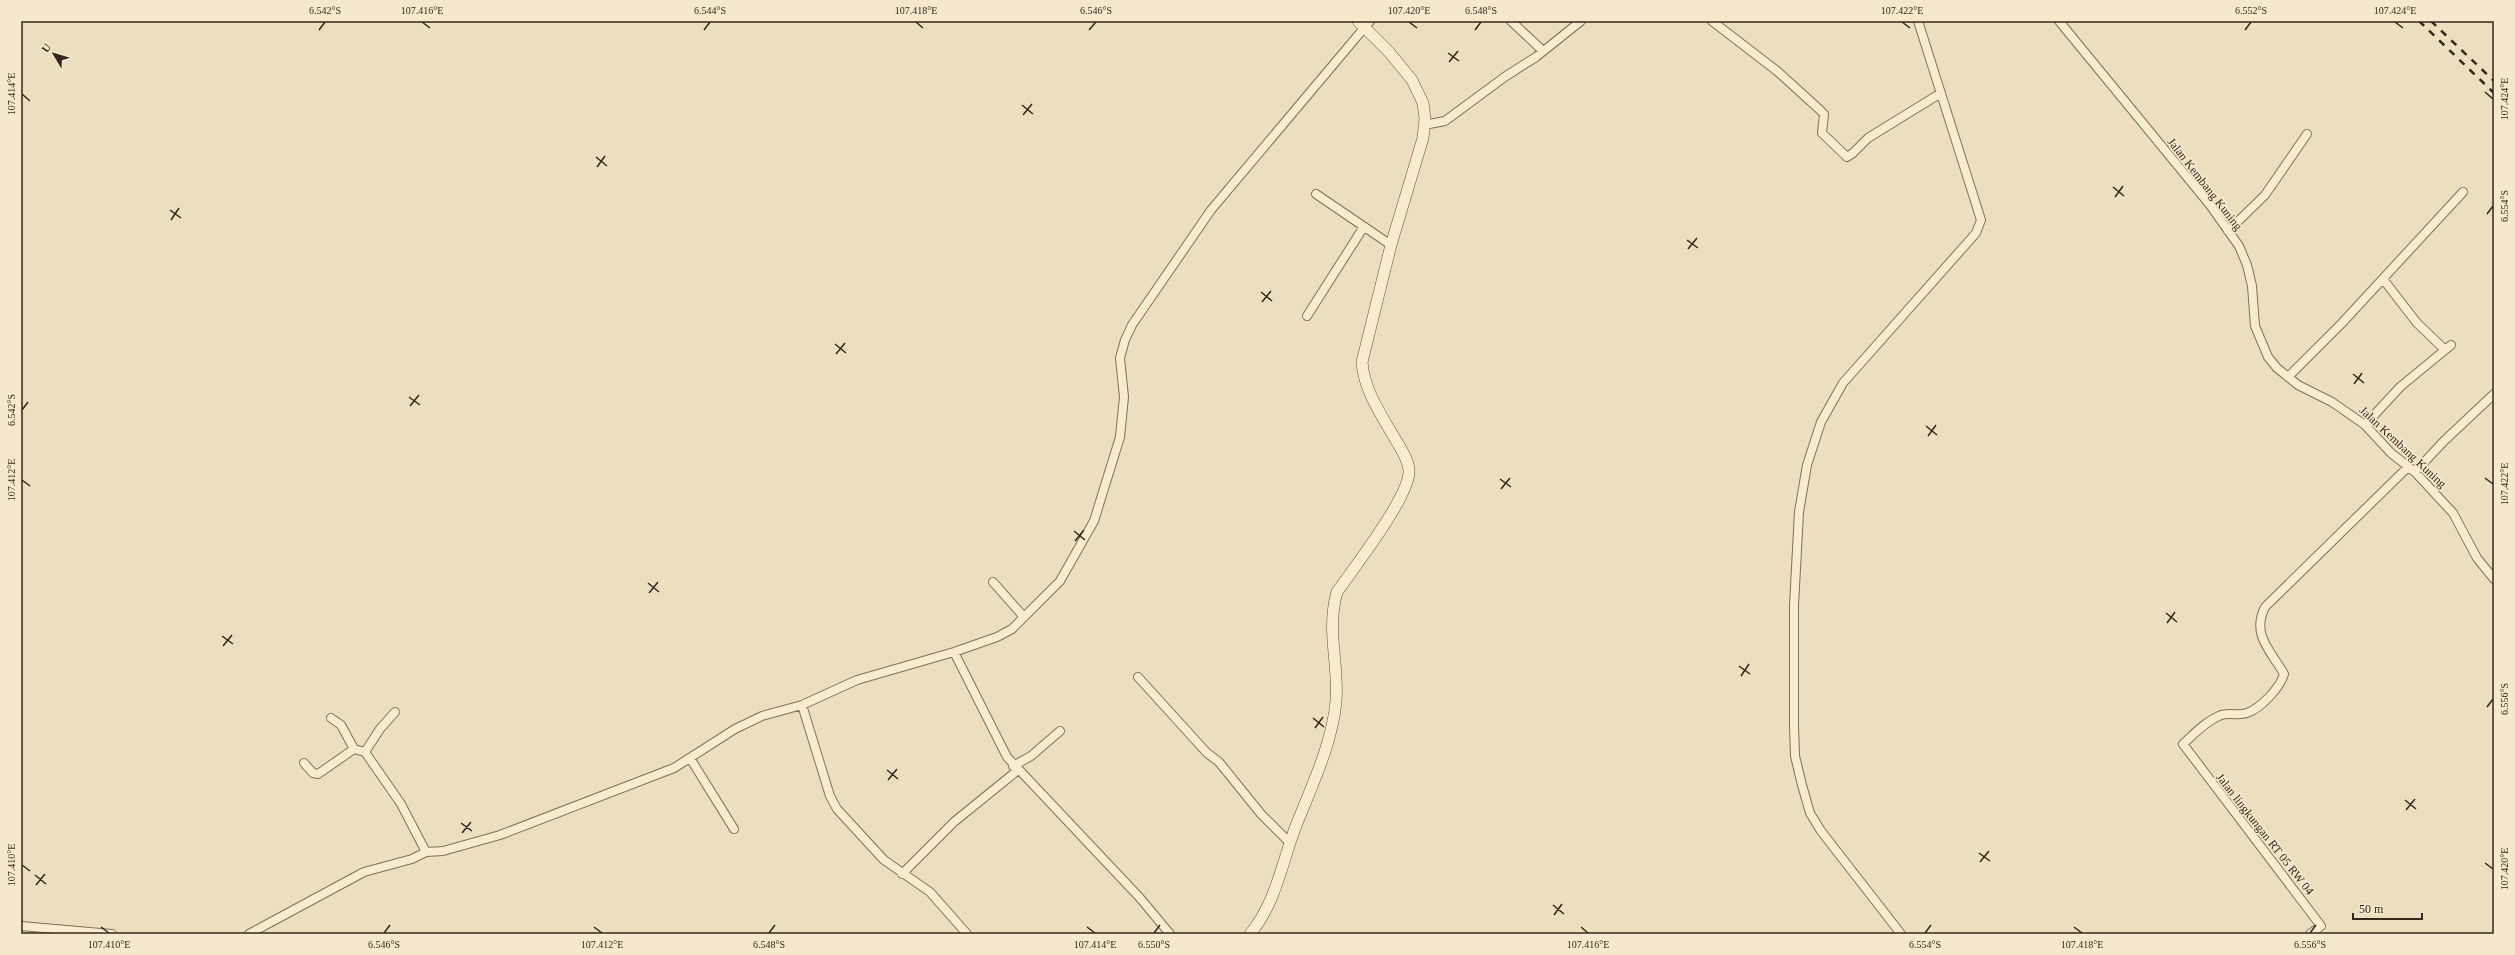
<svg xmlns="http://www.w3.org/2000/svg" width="2515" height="955" font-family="'Times New Roman',serif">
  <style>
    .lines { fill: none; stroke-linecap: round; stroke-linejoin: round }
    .street-casing { stroke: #836f57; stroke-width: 10 }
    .secondary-casing { stroke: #65503b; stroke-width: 12 }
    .street { stroke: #f7ecd0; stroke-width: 8 }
    .secondary { stroke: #f7ecd0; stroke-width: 11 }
    .rail { stroke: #33271c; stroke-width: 2.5; stroke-dasharray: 7 7; stroke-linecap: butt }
    .ticks { fill: none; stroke: #33271c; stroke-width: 1.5 }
    .labels { text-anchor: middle; stroke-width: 3.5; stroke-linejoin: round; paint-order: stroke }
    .street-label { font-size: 12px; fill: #33271c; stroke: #f4e8cd }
    .neatline { fill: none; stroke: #33271c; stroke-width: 1.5 }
    .ticks-label { font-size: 10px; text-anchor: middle; fill: #33271c }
  </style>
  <rect width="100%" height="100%" fill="#ecdebe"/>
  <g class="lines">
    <defs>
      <path id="street" d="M1511 21 1543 51
        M1712 21 1777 71 1820 110 1824 114 1822 133 1847 157 1853 153 1868 138 1941 93
        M2059 21 2210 205 2239 246 2247 265 2252 286 2255 326 2268 357 2277 368 2298 385 2332 402 2365 425 2391 453 2415 472 2453 513 2477 558 2494 579
        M1424 125 1445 121 1506 76 1536 57 1581 21
        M1316 194 1391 245
        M2228 231 2265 195 2307 134
        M2383 279 2417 323 2444 349
        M1307 316 1363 228
        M2288 377 2342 323 2463 192
        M2365 425 2400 387 2451 345
        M2415 472 2444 441 2494 394
        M993 582 1024 617
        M954 652 1007 757 1140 898 1170 934
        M1138 677 1207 753 1219 762 1261 814 1290 843
        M802 705 830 796 837 809 884 860 930 892 967 934
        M331 718 341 725 354 749
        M365 752 380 729 395 712
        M690 758 734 829
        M304 763 313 773 318 774 354 749 365 752 401 804 426 852
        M1013 766 1031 756 1060 731
        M902 874 954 822 1018 770
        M21 926 112 934
        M249 934 364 872 412 859 426 852 443 851 500 835 674 768 735 729 762 716 802 705 857 680 954 652 997 637 1012 629 1060 581 1094 521 1120 437 1124 397 1120 358 1125 340 1132 325 1211 210 1370 21
        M1901 934 1821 831 1810 813 1802 785 1795 756 1794 726V605L1799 512 1807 465 1821 422 1843 383 1976 233 1981 220 1918 21
        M2310 934 2321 926 2183 744C2194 734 2205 722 2219 716 2227 712 2238 716 2247 713 2261 708 2280 688 2284 674 2271 651 2251 635 2265 607L2408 467"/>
      <path id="secondary" d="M1250 934C1275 904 1281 867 1294 831 1310 789 1332 746 1336 701 1339 663 1326 631 1337 592 1353 569 1411 495 1409 470 1408 458 1399 446 1394 437 1380 413 1364 390 1362 362L1391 245 1423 138 1425 119 1423 103 1412 80 1389 52 1358 21"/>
    </defs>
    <use href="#street" class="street-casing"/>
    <use href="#secondary" class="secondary-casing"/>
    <use href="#street" class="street"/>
    <use href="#secondary" class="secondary"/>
    <path class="rail" d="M2419 21 2494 93
      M2431 21 2494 81"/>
  </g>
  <path class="ticks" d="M422 22 430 28M916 22 923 28M1409 22 1417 28M1902 22 1910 28M2395 22 2403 28M319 30 325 22M704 30 710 22M1089 30 1096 22M1475 30 1481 22M2245 30 2251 22M1448 53 1459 61M1449 62 1458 51M2485 92 2493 99M22 94 30 101M1022 105 1033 114M1023 115 1032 104M596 157 607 166M597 167 605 156M2113 187 2124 196M2115 197 2123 186M170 210 181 218M2487 214 2493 206M171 220 179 208M1687 240 1698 248M1688 249 1697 238M1261 292 1272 301M1262 302 1271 291M835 344 846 353M836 354 845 343M2353 374 2364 383M2354 384 2362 373M409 397 420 405M410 406 419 395M22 410 28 402M1926 426 1937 435M1928 436 1936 425M2485 478 2493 484M1500 479 1511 487M22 480 30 486M1501 489 1510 478M1074 531 1085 540M1075 541 1084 530M648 583 659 592M649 593 658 582M2166 613 2177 622M2167 623 2175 612M222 636 233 644M223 646 232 635M1739 666 1750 674M1741 676 1749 664M2487 707 2493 699M1313 718 1324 727M1315 728 1323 717M887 770 898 779M888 780 897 769M2405 800 2416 809M2406 810 2415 799M461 823 472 831M462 833 471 822M1979 853 1990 861M1980 862 1989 851M2485 863 2493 869M22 865 30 871M35 875 46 884M36 885 45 874M1553 905 1564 914M1554 915 1562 904M101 927 109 933M594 927 602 933M1087 927 1095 933M1581 927 1588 933M2074 927 2082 933M384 933 390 925M769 933 775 925M1154 933 1160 925M1925 933 1931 925M2310 933 2316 925"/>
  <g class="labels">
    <g class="street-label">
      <text transform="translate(2205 184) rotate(52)" y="4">Jalan Kembang Kuning</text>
      <text transform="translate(2403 447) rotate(43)" y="4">Jalan Kembang Kuning</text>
      <text transform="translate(2265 834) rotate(52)" y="4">Jalan lingkungan RT 05 RW 04</text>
    </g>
  </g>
  <rect width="2515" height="955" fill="none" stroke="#f4e8cd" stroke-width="44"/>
  <g transform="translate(54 54) rotate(308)" stroke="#f4e8cd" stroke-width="3" paint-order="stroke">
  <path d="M0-3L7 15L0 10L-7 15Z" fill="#33271c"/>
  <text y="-6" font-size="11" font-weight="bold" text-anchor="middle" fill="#33271c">U</text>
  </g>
  <path d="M2353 913v6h69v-6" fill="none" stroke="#33271c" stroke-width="2"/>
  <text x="2359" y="913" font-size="12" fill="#33271c" stroke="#f4e8cd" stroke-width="3" paint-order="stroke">50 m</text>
  <rect x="22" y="22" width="2471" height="911" class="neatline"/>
  <g class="ticks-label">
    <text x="325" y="14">6.542°S</text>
    <text x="422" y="14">107.416°E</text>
    <text x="710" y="14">6.544°S</text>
    <text x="916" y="14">107.418°E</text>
    <text x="1096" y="14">6.546°S</text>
    <text x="1409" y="14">107.420°E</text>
    <text x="1481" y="14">6.548°S</text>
    <text x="1902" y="14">107.422°E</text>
    <text x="2251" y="14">6.552°S</text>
    <text x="2395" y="14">107.424°E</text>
    <text transform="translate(11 94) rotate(-90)" y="4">107.414°E</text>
    <text transform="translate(2504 99) rotate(-90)" y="4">107.424°E</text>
    <text transform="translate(2504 206) rotate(-90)" y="4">6.554°S</text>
    <text transform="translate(11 410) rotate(-90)" y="4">6.542°S</text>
    <text transform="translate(11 480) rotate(-90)" y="4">107.412°E</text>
    <text transform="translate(2504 484) rotate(-90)" y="4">107.422°E</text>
    <text transform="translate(2504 699) rotate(-90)" y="4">6.556°S</text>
    <text transform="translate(11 865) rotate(-90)" y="4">107.410°E</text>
    <text transform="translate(2504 869) rotate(-90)" y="4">107.420°E</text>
    <text x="109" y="948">107.410°E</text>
    <text x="384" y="948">6.546°S</text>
    <text x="602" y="948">107.412°E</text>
    <text x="769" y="948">6.548°S</text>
    <text x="1095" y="948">107.414°E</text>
    <text x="1154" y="948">6.550°S</text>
    <text x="1588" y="948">107.416°E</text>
    <text x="1925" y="948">6.554°S</text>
    <text x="2082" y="948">107.418°E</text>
    <text x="2310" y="948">6.556°S</text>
  </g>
</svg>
